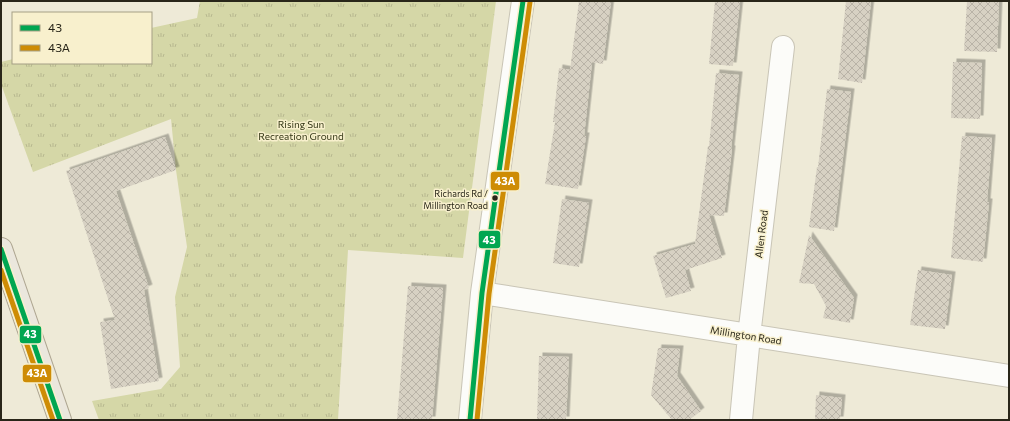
<svg xmlns="http://www.w3.org/2000/svg" width="1010" height="421" font-family="Commissioner,sans-serif">
  <style>
    .grass { fill: url(#grass-tufts) }
    .building { fill: url(#building-cross-hatch); filter: url(#shadow) }
    .lines { fill: none; stroke-linecap: round; stroke-linejoin: round }
    .street-casing { stroke: #c9c5b6; stroke-width: 24 }
    .primary-casing { stroke: #aea691; stroke-width: 24 }
    .street { stroke: #fcfcf9; stroke-width: 22 }
    .primary { stroke: #ebe7dd; stroke-width: 22 }
    .bus-1-casing { stroke: #f8f0cd; stroke-width: 8 }
    .bus-2-casing { stroke: #f8f0cd; stroke-width: 8 }
    .bus-1 { stroke: #00a651; stroke-width: 5 }
    .bus-2 { stroke: #ce8c05; stroke-width: 5 }
    .bus-dot { fill: #292619; stroke: #f8f0cd; stroke-width: 1.5 }
    .labels { text-anchor: middle; stroke-width: 3; stroke-linejoin: round; paint-order: stroke }
    .bus-label { font-size: 9px; fill: #292619; stroke: #f8f0cd; text-anchor: end }
    .park-label { font-size: 10px; fill: #353817; stroke: #f8f0cd }
    .street-label { font-size: 10px; fill: #292619; stroke: #f8f0cd }
    .line-badge { stroke: #f8f0cd; stroke-width: 1.5 }
    .badge-label { font-size: 11px; text-anchor: middle; font-weight: bold; fill: #fff }
  </style>
  <defs>
    <pattern id="grass-tufts" width="24" height="20" patternUnits="userSpaceOnUse"><rect width="24" height="20" fill="#d5d7a7"/><path d="M3 7l-1-3M5 7V3M7 7l1-3M15 17l-1-3M17 17v-4M19 17l1-3" fill="none" stroke="#b7b88f"/></pattern>
    <pattern id="building-cross-hatch" width="8" height="8" patternUnits="userSpaceOnUse"><rect width="8" height="8" fill="#d7d1c3"/><path d="M0 0l8 8M0 8l8-8" fill="none" stroke="#b9b3a7"/></pattern>
    <filter id="shadow"><feDropShadow dx="3.5" dy="-3.5" stdDeviation="0" flood-color="#0004"/></filter>
  </defs>
  <rect width="100%" height="100%" fill="#eeead7"/>
  <path class="grass" d="M200 1H496L463 258 348 250 338 420H99L92 401 161 389 180 367 175 297 187 247 176 170 171 119 33 172 1 84V62L13 59V63H151V28L197 18Z"/>
  <path class="building" d="M579 1H611L603 64 592 62 584 136H586L578 189 545 184 555 122H553L559 68 570 70Z
    M715 1H740L733 66 709 64Z
    M846 1H871L862 83 838 79Z
    M967 1H999L997 52 964 51Z
    M953 62 982 63 980 119 951 118Z
    M716 73 739 75 731 149H732L724 216 709 215 722 258 685 270 691 291 666 298 653 256 695 244 708 146H709Z
    M827 89 851 92 834 231 809 227 817 167H818Z
    M962 136 992 138 987 202H989L983 262 951 258Z
    M165 137 176 170 116 191 149 288 144 290 159 381 111 389 100 322 115 320 66 171Z
    M562 199 589 203 579 267 553 263Z
    M809 235 854 298 850 323 823 318 826 306 814 284 799 283Z
    M918 270 952 275 945 329 910 325Z
    M408 286 443 288 432 420H397Z
    M658 348 680 349 677 376 701 411 689 420H672L651 395Z
    M539 356 569 357 566 420H537Z
    M816 395 842 398 840 420H815Z"/>
  <g class="lines">
    <defs>
      <path id="street" d="M482 293 1009 376
        M470 420 482 293 523 1
        M741 420 749 336 783 47"/>
      <path id="primary" d="M1 249 60 420"/>
    </defs>
    <use href="#street" class="street-casing"/>
    <use href="#primary" class="primary-casing"/>
    <use href="#street" class="street"/>
    <use href="#primary" class="primary"/>
    <defs>
      <path id="bus-1" d="M1 249 60 420
        M470 420 482 293 523 1"/>
      <path id="bus-2" d="M1 270 53 420
        M477 420 489 294 530 2"/>
    </defs>
    <use href="#bus-1" class="bus-1-casing"/>
    <use href="#bus-2" class="bus-2-casing"/>
    <use href="#bus-1" class="bus-1"/>
    <use href="#bus-2" class="bus-2"/>
  </g>
  <circle class="bus-dot" cx="495" cy="198" r="3.5"/>
  <g class="labels">
    <g class="bus-label">
      <text x="488" y="197">Richards Rd /<tspan x="488" dy="12">Millington Road</tspan></text>
    </g>
    <g class="park-label">
      <text x="301" y="128">Rising Sun<tspan x="301" dy="12">Recreation Ground</tspan></text>
    </g>
    <g class="street-label">
      <text transform="translate(761 234) rotate(-83)" y="4">Allen Road</text>
      <text transform="translate(746 335) rotate(9)" y="4">Millington Road</text>
    </g>
  </g>
  <g class="line-badge">
    <rect x="490" y="171" width="30" height="20" rx="4" fill="#ce8c05"/>
    <rect x="478" y="230" width="23" height="19" rx="4" fill="#00a651"/>
    <rect x="19" y="325" width="23" height="19" rx="4" fill="#00a651"/>
    <rect x="22" y="364" width="30" height="19" rx="4" fill="#ce8c05"/>
  </g>
  <g class="badge-label">
    <text x="505" y="185">43A</text>
    <text x="489" y="244">43</text>
    <text x="30" y="338">43</text>
    <text x="37" y="377">43A</text>
  </g>
  <rect width="1010" height="421" fill="none" stroke="#292619" stroke-width="4"/>
  <rect x="12" y="12" width="140" height="52" fill="#f8f0cd" stroke="#a59f85"/>
  <rect x="20" y="25" width="20" height="6" fill="#00a651" stroke="#a59f85"/>
  <text x="48" y="32" font-size="12" fill="#292619">43</text>
  <rect x="20" y="45" width="20" height="6" fill="#ce8c05" stroke="#a59f85"/>
  <text x="48" y="52" font-size="12" fill="#292619">43A</text>
</svg>
